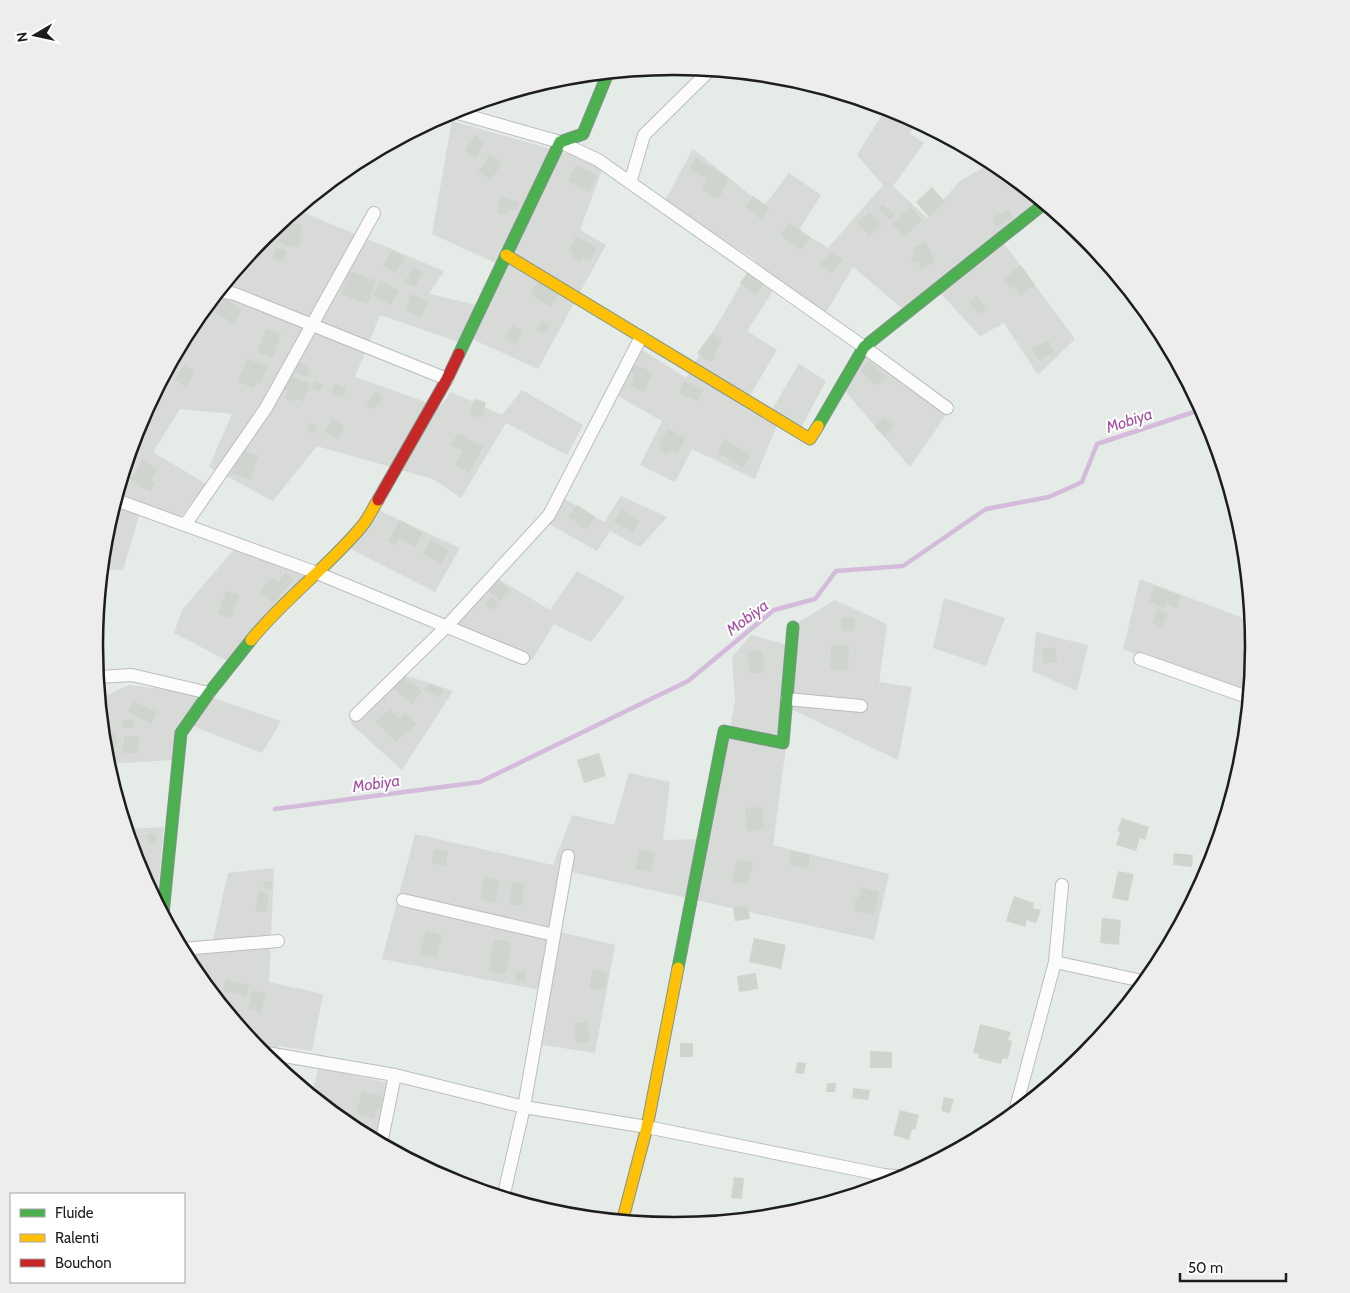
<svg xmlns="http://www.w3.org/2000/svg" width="1350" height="1293" font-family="Cabin,sans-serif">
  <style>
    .residential { fill: #d7dad7 }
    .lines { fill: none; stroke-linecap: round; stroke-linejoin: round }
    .stream { stroke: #d4bbdc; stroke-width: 4.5 }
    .building { fill: #cfd4cf }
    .street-casing { stroke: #bcbebc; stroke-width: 14 }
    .fast-casing { stroke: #7f948b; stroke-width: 13 }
    .slow-casing { stroke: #7f948b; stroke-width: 13 }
    .jam-casing { stroke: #7f948b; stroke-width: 13 }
    .street { stroke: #fbfcfb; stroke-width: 12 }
    .fast { stroke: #4caf50; stroke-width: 11 }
    .slow { stroke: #ffc107; stroke-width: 11 }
    .jam { stroke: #c62828; stroke-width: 11 }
    .labels { text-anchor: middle; stroke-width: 4; stroke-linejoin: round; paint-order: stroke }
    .water-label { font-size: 16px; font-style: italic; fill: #a550a3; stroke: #fff }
    .rim { fill: none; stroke: #1d1d1d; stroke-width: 2.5 }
  </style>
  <rect width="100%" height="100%" fill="#e5ebe6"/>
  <path class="residential" d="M887 107 897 111 917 121 910 133 924 143 893 186 927 218 960 181 993 162 1039 198 997 234 1075 339 1038 375 1004 323 980 336 933 285 904 310 853 267 825 314 778 283 747 331 777 350 743 407 766 420 799 364 826 381 796 437 777 425 755 479 692 449 675 482 640 465 662 421 616 395 638 347 686 378 755 260 664 202 693 149 764 206 789 173 821 195 799 230 828 248 883 185 857 155Z
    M452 121 604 164 580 230 606 245 538 369 463 335 459 342 380 315 355 377 440 407 451 392 502 415 522 390 583 425 567 455 506 423 461 498 433 479 317 446 273 501 209 467 232 414 180 409 153 452 206 484 180 518 139 516 123 570 102 569 106 533 139 424 193 324 265 236 297 210 444 271 429 294 481 306 500 265 432 234Z
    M864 354 946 415 910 467 844 390Z
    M621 496 667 517 640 547 610 531 597 551 542 520 561 497 604 522Z
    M374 508 460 548 435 592 347 547Z
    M236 547 308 573 228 661 174 633 182 610Z
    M577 571 625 597 591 642 554 624 532 660 453 625 495 577 550 610Z
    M1140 579 1253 622 1255 647 1250 696 1123 649Z
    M944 598 1005 618 986 666 933 648Z
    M835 600 887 624 879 682 912 687 898 760 791 709 773 845 889 874 874 940 562 870 551 930 615 945 595 1053 537 1044 545 991 382 959 415 834 553 865 572 815 614 825 629 773 670 782 663 840 710 839 735 701 732 657 751 635 787 645 789 628Z
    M1036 632 1088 645 1077 691 1032 671Z
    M401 674 453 691 402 770 350 723Z
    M129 685 201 694 281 721 262 753 185 723 172 760 107 764 100 695 102 697Z
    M164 827 157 902 139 868 127 829Z
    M274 868 269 982 323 994 312 1051 279 1046 274 1064 264 1057 192 969 179 943 213 940 228 873Z
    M319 1068 389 1083 377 1142 352 1129 311 1095Z"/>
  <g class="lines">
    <path class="stream" d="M275 809 480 782 688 681 774 610 815 599 836 571 903 566 986 509 1049 497 1082 482 1097 444 1203 409"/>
  </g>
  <path class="building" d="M475 135 485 142 476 157 465 151Z
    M490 154 502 162 491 180 478 172Z
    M696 158 730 179 718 199 702 189 707 180 690 169Z
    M576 165 597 175 589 191 568 181Z
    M1003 169 1012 176 1002 182 996 172Z
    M932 187 945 202 929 217 916 202Z
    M753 196 770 208 762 220 745 207Z
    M501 197 520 202 517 211 508 209 507 215 497 213Z
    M883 204 895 215 890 220 878 209Z
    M910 207 922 220 904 237 892 224Z
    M1009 209 1013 218 997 227 992 218Z
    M869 212 881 224 869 236 857 223Z
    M287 220 303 226 299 236 302 237 298 247 293 245 292 248 277 242Z
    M789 222 810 237 801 250 780 235Z
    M576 236 597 247 590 261 582 256 580 261 571 256 573 252 569 249Z
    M926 242 935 262 921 269 918 261 914 263 911 256 915 254 912 248Z
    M256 247 263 249 259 259 251 256Z
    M275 248 286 250 284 261 273 259Z
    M392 250 405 258 396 273 383 266Z
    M831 251 843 259 832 273 820 265Z
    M1021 265 1035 285 1020 296 1013 286 1010 288 1003 279Z
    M413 267 423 272 415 287 405 282Z
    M350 271 376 281 367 304 341 294Z
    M748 272 764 283 756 295 740 283Z
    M381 281 399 291 391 305 373 295Z
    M539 281 559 294 550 307 530 294Z
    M411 294 428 301 421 318 405 311Z
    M218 295 242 309 234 324 210 309Z
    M977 296 986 308 978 314 969 302Z
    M542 321 550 326 545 334 537 330Z
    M513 325 523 331 516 345 505 339Z
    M266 329 281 335 273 358 257 352Z
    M712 333 722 340 714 353 717 354 711 363 697 353Z
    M1048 340 1054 352 1039 360 1032 348Z
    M247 359 268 366 261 384 257 382 254 388 238 382Z
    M869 361 886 377 877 386 860 371Z
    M298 362 310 366 307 377 294 372Z
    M634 364 652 372 644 392 630 386 635 374 630 372Z
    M184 365 195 372 186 387 175 380Z
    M285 374 310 384 303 402 296 399 294 402 285 398 288 391 279 387Z
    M314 381 323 385 320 392 311 388Z
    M684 381 703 389 698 401 679 393Z
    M335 384 346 388 343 397 331 393Z
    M376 391 384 398 373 410 366 404Z
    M474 399 486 402 482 418 470 415Z
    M884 417 894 427 885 437 875 427Z
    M143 418 150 420 145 437 136 434Z
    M332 419 345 426 337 439 325 432Z
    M310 423 317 426 314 434 307 431Z
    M668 429 686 438 677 454 670 451 667 455 660 451 662 447 659 445Z
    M458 433 483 447 469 473 455 465 463 451 451 445Z
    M724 439 750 455 743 468 717 452Z
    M241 450 259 456 250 480 232 473Z
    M143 460 158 469 151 481 155 484 150 492 131 480Z
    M577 505 596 517 587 530 568 517Z
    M621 509 640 520 633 533 614 522Z
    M400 520 423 533 415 547 399 538 395 545 388 541Z
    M431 540 449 550 441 564 423 554Z
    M104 551H109L110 563 103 564Z
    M286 572 294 579 273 603 260 592 272 577 278 582Z
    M496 578 509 589 500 601 486 590Z
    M1155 586 1181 596 1177 608 1166 603 1164 608 1149 602Z
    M226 591 239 595 232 618 218 614Z
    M492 597 498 603 492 610 485 604Z
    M1157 609 1167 613 1162 627 1152 623Z
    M842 617 854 618V631H842Z
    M831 645H849L848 670H830Z
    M1055 647 1057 662 1044 664 1042 649Z
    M762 650 765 672 750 674 747 652Z
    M402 675 422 691 412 704 392 687Z
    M429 683 443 689 439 697 425 691Z
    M133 701 157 712 151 724 128 712Z
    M390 709 399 719 405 713 416 724 396 742 376 721Z
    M123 720H133V728H123Z
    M103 732 117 734 115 749 105 748Z
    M124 736 139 737 138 753H123Z
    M599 753 606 776 584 783 577 760Z
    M762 807 764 829 747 831 745 808Z
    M1122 818 1149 827 1145 840 1140 838 1136 851 1116 845 1120 832 1117 831Z
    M156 833 157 843 148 844 147 834Z
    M434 849 448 851 446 866 432 864Z
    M640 849 655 853 651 872 635 869Z
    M791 851 810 855 808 868 789 865Z
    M1174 853 1193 855 1192 867 1173 865Z
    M737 859 753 863 748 884 732 881Z
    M1118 871 1134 874 1128 901 1112 898Z
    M485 877 500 881 495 903 480 899Z
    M264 881H272V889L263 888Z
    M512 882 524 883 522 906 509 905Z
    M861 887 879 892 874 915 853 910 856 898H859Z
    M258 892 269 894 266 912 255 911Z
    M1014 896 1034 903 1033 908 1041 910 1036 923 1027 920 1025 927 1006 921Z
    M748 906 750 919 735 921 733 908Z
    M1102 918 1121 920 1119 945 1100 943Z
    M426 930 442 935 436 958 420 954Z
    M754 938 786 945 781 969 749 962Z
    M494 939 511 942 506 974 489 971Z
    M593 969 608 973 604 990 589 988Z
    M525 971V981H516L515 972Z
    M756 973 758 989 739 992 737 976Z
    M199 977 212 980 210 990 204 983Z
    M226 980 249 985 246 996 223 991Z
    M253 990 266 994 261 1012 248 1009Z
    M588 1022 589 1042 576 1043 574 1023Z
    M980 1024 1011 1032 1008 1040 1012 1041 1008 1059 1003 1058 1001 1064 978 1058 979 1054 973 1053Z
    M680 1043H693V1057H680Z
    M870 1051 892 1052V1068H870Z
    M797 1062 806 1063 804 1074 795 1073Z
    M827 1083H836L835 1092H826Z
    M853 1088 870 1090 868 1100 852 1098Z
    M362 1091 384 1097 380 1110 377 1109 374 1119 356 1114Z
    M944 1097 954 1099 950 1113 941 1111Z
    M900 1110 919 1115 915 1130 912 1129 909 1140 893 1135Z
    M734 1177 744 1178 742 1199 731 1198Z"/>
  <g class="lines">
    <defs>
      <path id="street" d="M451 111 560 142 598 160 864 347 947 408
        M630 183 644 135 710 70
        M219 291 235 294 447 379
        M116 500 317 573 523 658
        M185 525 266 408 374 213
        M1140 659 1250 698
        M98 677 132 675 209 693
        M787 699 861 706
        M356 715 446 627 549 515 641 337
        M403 900 554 935
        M182 949 278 941
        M1055 962 1147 982
        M261 1052 395 1075 524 1107 647 1127 884 1175 907 1177
        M1014 1115 1055 962 1062 885
        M381 1144 395 1075
        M503 1198 524 1107 568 856"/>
      <path id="fast" d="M459 354 560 142 583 134 608 73
        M818 426 864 347 1045 203
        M163 914 181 733 209 693 251 640
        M678 968 724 731 783 743 793 627"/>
      <path id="slow" d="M506 255 810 439 818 426
        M251 640C284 599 328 567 362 526 368 519 373 508 378 500
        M622 1222 647 1127 678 968"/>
      <path id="jam" d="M378 500 447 379 459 354"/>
    </defs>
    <use href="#street" class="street-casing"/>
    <use href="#fast" class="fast-casing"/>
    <use href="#slow" class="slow-casing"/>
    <use href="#jam" class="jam-casing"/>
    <use href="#street" class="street"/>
    <use href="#fast" class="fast"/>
    <use href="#slow" class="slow"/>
    <use href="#jam" class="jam"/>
  </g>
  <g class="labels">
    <g class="water-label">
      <text transform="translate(1129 420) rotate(-18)" y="6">Mobiya</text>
      <text transform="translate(747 617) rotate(-37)" y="6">Mobiya</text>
      <text transform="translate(376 783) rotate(-8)" y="6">Mobiya</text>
    </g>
  </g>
  <path d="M0 0H1350V1293H0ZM103 646a571 571 0 1 1 1142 0a571 571 0 1 1-1142 0Z" fill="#ededed" fill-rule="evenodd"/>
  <path class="rim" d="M103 646a571 571 0 1 1 1142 0a571 571 0 1 1-1142 0Z"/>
  <rect x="10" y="1193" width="175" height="90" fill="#ffffff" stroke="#a5a5a5"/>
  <rect x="20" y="1209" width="25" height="8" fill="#4caf50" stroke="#a5a5a5"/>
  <text x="55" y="1218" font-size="15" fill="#1d1d1d">Fluide</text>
  <rect x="20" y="1234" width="25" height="8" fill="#ffc107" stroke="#a5a5a5"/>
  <text x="55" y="1243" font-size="15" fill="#1d1d1d">Ralenti</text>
  <rect x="20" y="1259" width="25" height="8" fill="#c62828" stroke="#a5a5a5"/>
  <text x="55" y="1268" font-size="15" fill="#1d1d1d">Bouchon</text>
  <g transform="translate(35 35) rotate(261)" stroke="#ffffff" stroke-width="4" paint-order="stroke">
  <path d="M0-4L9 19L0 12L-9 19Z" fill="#1d1d1d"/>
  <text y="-8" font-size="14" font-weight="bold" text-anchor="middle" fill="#1d1d1d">N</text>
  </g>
  <path d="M1180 1273v8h106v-8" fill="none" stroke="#1d1d1d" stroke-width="2.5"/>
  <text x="1188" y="1273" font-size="15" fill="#1d1d1d" stroke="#ffffff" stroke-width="4" paint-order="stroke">50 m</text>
</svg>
